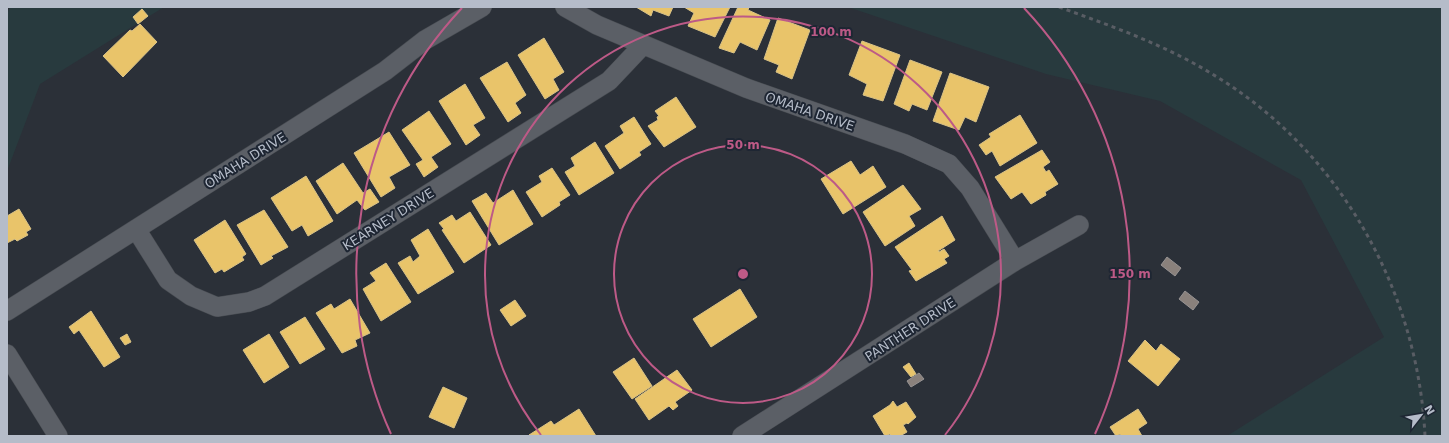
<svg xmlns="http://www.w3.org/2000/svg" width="1449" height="443" font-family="'DejaVu Sans',sans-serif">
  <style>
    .green { fill: #283a3e }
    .homes { fill: #e9c46a; stroke: #d9c286 }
    .industry { fill: #8a817c; stroke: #979393 }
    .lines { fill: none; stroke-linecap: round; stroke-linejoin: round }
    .minor-casing { stroke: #474b51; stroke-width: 20 }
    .minor { stroke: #5b5f66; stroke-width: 19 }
    .rail { stroke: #595d64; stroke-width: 3; stroke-dasharray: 4 4; stroke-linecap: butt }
    .ring { fill: none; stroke: #bd5a87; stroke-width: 2 }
    .labels { text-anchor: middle; stroke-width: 4; stroke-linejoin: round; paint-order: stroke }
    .street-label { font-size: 13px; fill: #b5bcc9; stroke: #1e2633 }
    .centre { fill: #bd5a87; stroke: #1e2633; stroke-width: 2 }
    .ring-label { font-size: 12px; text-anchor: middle; font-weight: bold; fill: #bd5a87; stroke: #1e2633; stroke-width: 4; stroke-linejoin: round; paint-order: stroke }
  </style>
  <rect width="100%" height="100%" fill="#2b3038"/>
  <path class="green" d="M10 7H164L40 84 7 171V14Z
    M848 7H1442V436H1227L1384 337 1301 180 1160 101 1046 74Z"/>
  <path class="homes" d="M636 7H673L669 16 653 10 651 16Z
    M684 7H730L715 37 688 26 694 13Z
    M738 7H749L748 10 770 20 757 50 740 42 734 53 719 48Z
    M142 9 148 16 138 24 133 17Z
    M778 18 810 30 792 79 776 72 779 65 764 59Z
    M140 24 157 42 123 77 103 56 130 30 132 31Z
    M544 38 564 72 553 79 559 90 545 99 518 55Z
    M862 41 900 55 883 101 863 95 867 84 849 75Z
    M910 60 942 72 927 110 912 104 909 111 894 104Z
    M507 62 526 95 515 103 521 113 508 122 480 78Z
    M950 73 989 87 976 122 965 117 959 130 933 121Z
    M465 84 485 118 473 125 480 135 466 145 439 101Z
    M676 97 696 127 664 147 648 126 658 120 657 117 659 116 655 111Z
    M429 111 451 144 431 157 438 167 424 177 416 164 423 160 402 130Z
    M1020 115 1037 143 1000 166 992 151 986 155 979 145 991 137 989 134Z
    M634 117 651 144 639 152 641 155 620 169 605 146 624 133 620 126Z
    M389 132 410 165 389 177 395 188 381 197 354 153Z
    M595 142 614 173 579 195 565 172 575 166 571 158Z
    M1042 150 1050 162 1043 167 1046 172 1049 170 1058 184 1045 192 1046 195 1031 204 1022 192 1011 199 995 177Z
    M851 161 860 175 873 166 886 187 843 214 821 179Z
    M343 163 363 193 370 189 379 202 365 210 357 200 337 214 316 181Z
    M552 168 570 195 559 202 560 205 542 217 526 192 542 182 539 176Z
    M306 176 333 221 308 236 302 225 292 231 271 198Z
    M903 185 921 209 909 216 915 226 885 246 863 212Z
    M513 190 533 224 499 245 472 201 486 193 493 203Z
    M19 209 31 229 26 232 28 235 17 241 15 239 7 243V216Z
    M264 210 288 247 271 256 273 258 261 265 237 225Z
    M470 212 491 245 464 263 442 230 444 229 439 223 452 215 456 221Z
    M942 216 955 240 938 251 939 252 944 249 949 256 944 259 947 263 916 281 909 271 912 270 895 247Z
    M225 220 246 254 242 257 244 260 224 272 222 269 215 273 194 240Z
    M428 229 454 272 418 294 398 263 410 256 413 262 420 256 411 240Z
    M386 263 411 302 381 321 363 289 376 281 370 273Z
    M740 289 757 317 711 347 693 319Z
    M350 299 370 333 355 340 357 346 342 353 316 313 331 304 334 309Z
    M515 300 526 316 511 326 500 310Z
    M91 311 120 357 104 367 79 330 74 334 69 327Z
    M305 317 325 349 300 364 280 332Z
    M127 334 131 342 125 345 120 338Z
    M269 334 289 367 264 383 243 350Z
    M1145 340 1156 351 1161 344 1180 359 1158 386 1128 361Z
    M634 358 652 386 632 399 613 372Z
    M909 363 916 374 911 377 903 367Z
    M677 370 692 390 675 402 678 406 673 410 669 406 649 420 635 399Z
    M443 387 467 398 454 428 429 417Z
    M893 401 897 407 906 402 916 417 908 424 907 423 903 425 907 432 900 436H892L890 434 885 436 873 416 890 405Z
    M579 409 596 436 529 435 551 421 554 425Z
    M1138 409 1147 423 1138 429 1142 436H1121L1120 434 1116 436 1110 427Z"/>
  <path class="industry" d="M1167 257 1181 268 1175 276 1161 265Z
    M1185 291 1199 302 1193 310 1179 299Z
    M919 373 924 379 911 387 907 381Z"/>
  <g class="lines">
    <defs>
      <path id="minor" d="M565 7 597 25 746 88 905 144 949 164 970 188 1015 261
        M136 229 168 280 191 296 217 307 249 302 265 296 609 81 643 45
        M7 311 385 71 425 40 482 7
        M7 354 58 436
        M742 436 1015 261 1079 225"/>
    </defs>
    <use href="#minor" class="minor-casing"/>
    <use href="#minor" class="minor"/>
    <path class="rail" d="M1059 7C1114 27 1168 46 1217 77 1341 153 1418 292 1425 436"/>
  </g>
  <g class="ring">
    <circle cx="743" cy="274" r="129"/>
    <path d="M541 435A258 258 0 1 1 945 435"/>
    <path d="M391 434A387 387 0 0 1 462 8M1024 8A387 387 0 0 1 1095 434"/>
  </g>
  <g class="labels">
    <g class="street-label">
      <text transform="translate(810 111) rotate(19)" y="5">OMAHA DRIVE</text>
      <text transform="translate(245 160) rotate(-32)" y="5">OMAHA DRIVE</text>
      <text transform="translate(388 219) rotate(-32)" y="5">KEARNEY DRIVE</text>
      <text transform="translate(910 329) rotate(-33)" y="5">PANTHER DRIVE</text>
    </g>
  </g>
  <circle cx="743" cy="274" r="6" class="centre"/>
  <g class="ring-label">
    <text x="831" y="36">100 m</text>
    <text x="743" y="149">50 m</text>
    <text x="1130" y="278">150 m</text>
  </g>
  <rect width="1449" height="443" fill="none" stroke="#b5bcc9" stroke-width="16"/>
  <g transform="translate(1421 415) rotate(59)" stroke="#1e2633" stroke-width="3" paint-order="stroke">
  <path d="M0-3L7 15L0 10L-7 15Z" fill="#b5bcc9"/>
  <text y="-6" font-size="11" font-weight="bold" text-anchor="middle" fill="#b5bcc9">N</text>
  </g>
</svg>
